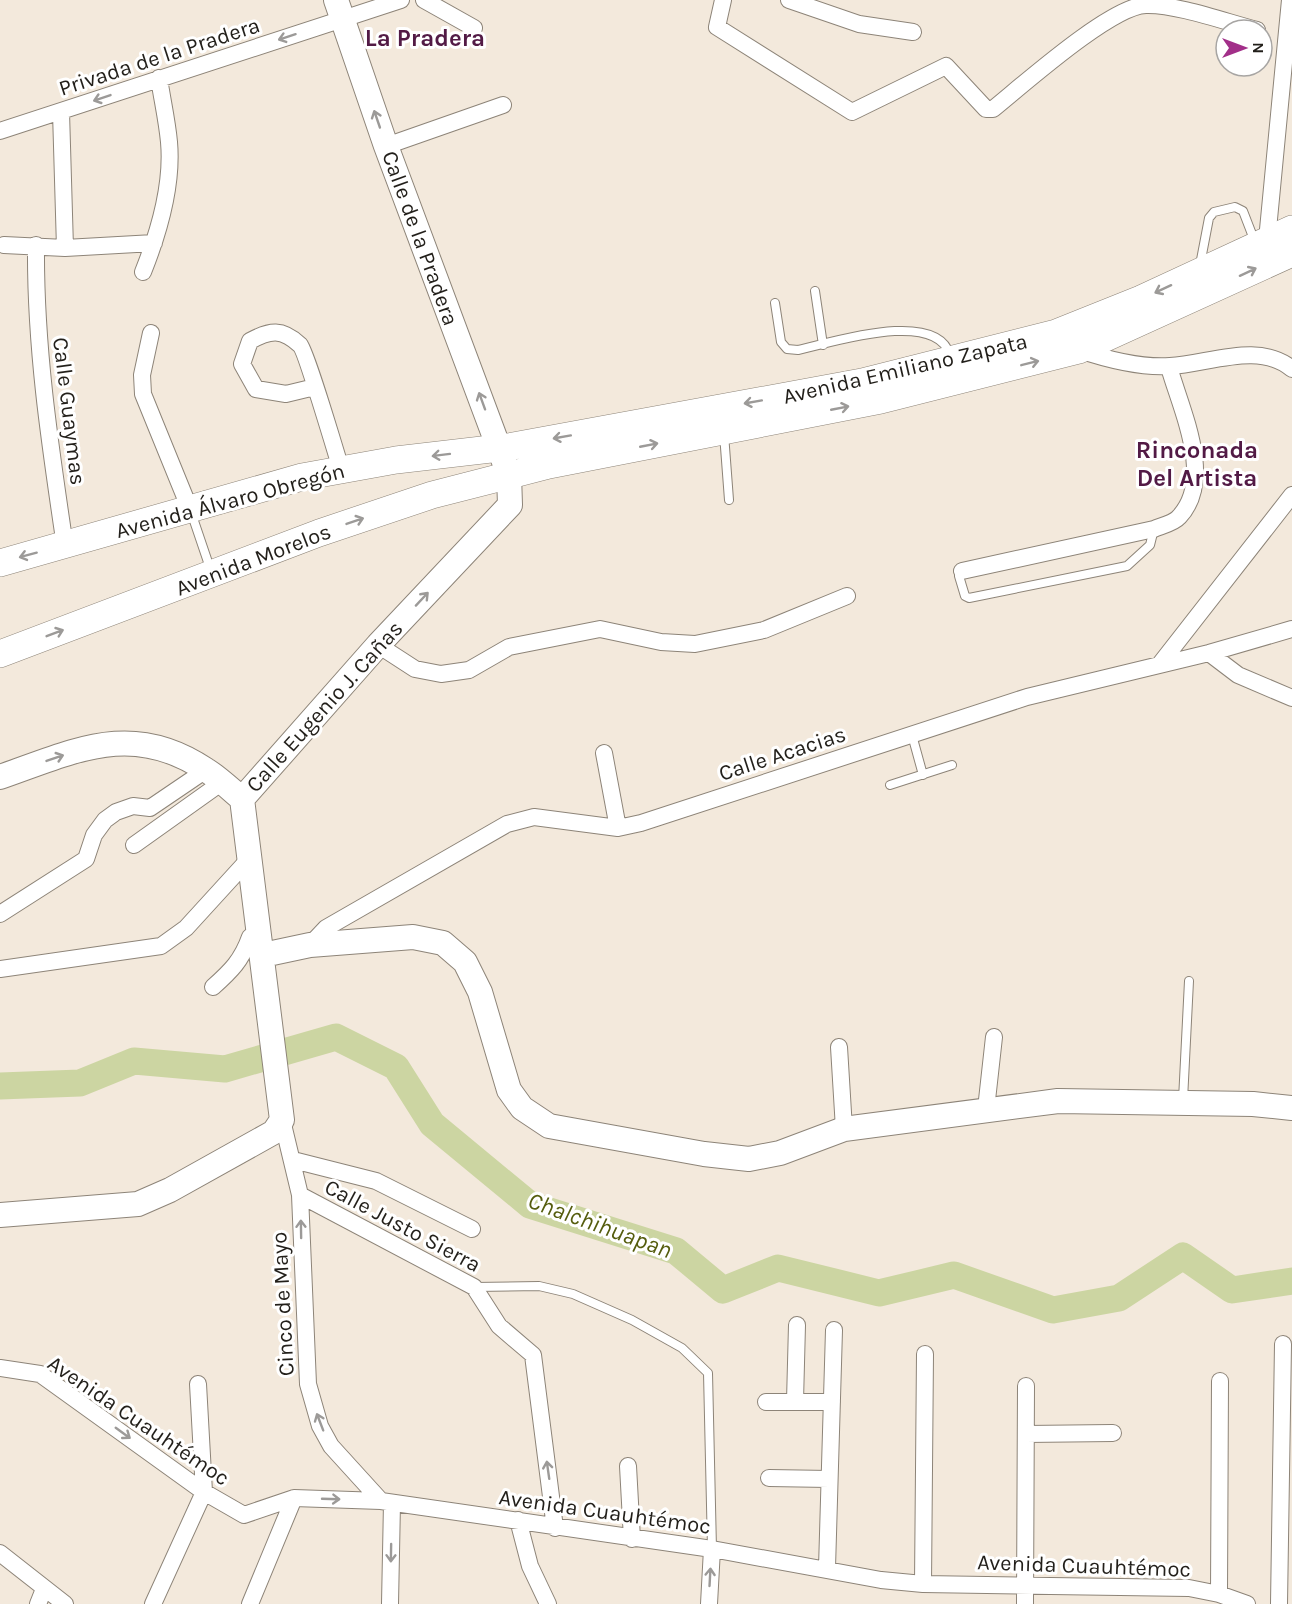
<svg xmlns="http://www.w3.org/2000/svg" width="1292" height="1604" font-family="Karla,sans-serif">
  <style>
    .lines { fill: none; stroke-linecap: round; stroke-linejoin: round }
    .river { stroke: #ccd5a2; stroke-width: 27 }
    .lane-casing { stroke: #8d8478; stroke-width: 10 }
    .street-casing { stroke: #8d8478; stroke-width: 18 }
    .secondary-casing { stroke: #8d8478; stroke-width: 26 }
    .primary-casing { stroke: #8d8478; stroke-width: 28 }
    .lane { stroke: #fff; stroke-width: 8 }
    .street { stroke: #fff; stroke-width: 16 }
    .secondary { stroke: #fff; stroke-width: 24 }
    .primary { stroke: #fff; stroke-width: 27 }
    .oneway { stroke: #9c9a98 }
    .labels { text-anchor: middle; stroke-width: 6; stroke-linejoin: round; paint-order: stroke }
    .street-label { font-size: 22px; fill: #221f1a; stroke: #fff }
    .neighbourhood-label { font-size: 24px; font-weight: bold; fill: #521a45; stroke: #fff }
    .water-label { font-size: 24px; font-style: italic; fill: #555d0e; stroke: #fff }
  </style>
  <rect width="100%" height="100%" fill="#f3e9dc"/>
  <g class="lines">
    <path class="river" d="M0 1086 80 1083 134 1061 225 1069 336 1037 396 1067 432 1124 530 1205 676 1251 723 1290 778 1268 879 1293 954 1275 1053 1310 1119 1298 1183 1256 1232 1290 1292 1281"/>
    <defs>
      <path id="lane" d="M1200 265 1209 218 1214 212 1235 207 1243 211 1255 242
        M815 291 823 345
        M775 303 781 342 787 349 798 350C831 343 936 308 950 355
        M724 434 729 500
        M191 512 211 571
        M962 571 959 576 965 596 969 598 1127 566 1150 545 1154 529
        M912 735 923 775
        M890 785 952 765
        M1183 1100 1189 981
        M474 1287 539 1286 573 1294 632 1320 682 1348 708 1373 712 1549"/>
      <path id="street" d="M424 0 474 28
        M723 0 717 27 852 112 946 66 986 109H993C1024 84 1111 6 1146 5 1176 4 1226 22 1257 30
        M789 0 859 24 913 32
        M61 112 65 248
        M0 131 401 0
        M386 146 503 105
        M1267 240 1290 0
        M4 245 65 248 154 243
        M36 245C35 347 50 445 65 546
        M143 272C159 232 173 186 169 142 167 120 162 99 159 78
        M151 333 142 375 143 394 189 507
        M1079 350C1106 359 1141 368 1170 366 1209 364 1259 341 1292 369
        M315 387 286 394 256 389 242 364 250 341C270 330 282 328 300 345 306 351 336 453 341 469
        M962 571 1154 529C1161 526 1174 523 1179 517 1215 479 1181 410 1169 367
        M378 645 415 669 441 674 469 670 509 647 600 629 661 642 695 644 764 630 847 596
        M1209 653 1238 675 1292 698
        M1160 664 1292 495
        M604 753 618 828
        M134 845 221 783
        M0 914 86 859 94 835 105 820 116 812 133 806 150 808 206 770
        M310 945 326 928 507 824 534 817 618 828 641 823 1027 697 1209 653 1292 629
        M0 969 161 946 186 928 249 859
        M213 987C231 971 242 960 250 937L259 931
        M839 1047 844 1129
        M986 1109 994 1037
        M282 1120 300 1195 308 1384 320 1426 331 1446 381 1501
        M293 1160 376 1181 472 1229
        M300 1195 474 1287 499 1326 533 1355 555 1528
        M0 1368 40 1374 204 1492 244 1515 294 1498 381 1501 712 1549 881 1580 923 1584 1189 1588 1219 1594 1247 1604
        M795 1401 797 1325
        M766 1402H832
        M1026 1434 1113 1433
        M628 1466 632 1539
        M769 1478 829 1479
        M518 1520 530 1566 548 1604
        M0 1553 65 1604
        M827 1568 834 1330
        M923 1584 925 1354
        M1219 1594 1220 1381
        M38 1604 44 1589
        M153 1604 204 1492 198 1384
        M250 1604 294 1498
        M390 1604 392 1503
        M709 1604 712 1549
        M1025 1604 1026 1386
        M1279 1604 1283 1344"/>
      <path id="secondary" d="M0 777C75 751 132 720 206 770 219 778 230 789 242 799
        M263 955 310 945 413 937 443 943 465 962 480 992 509 1090 522 1108 549 1126 704 1154 749 1159 780 1153 844 1129 1058 1101 1253 1104 1292 1108
        M0 1215 138 1204 170 1190 274 1132 282 1120 242 799 378 645 510 505 509 475 386 146 336 0"/>
      <path id="primary" d="M0 563 302 477 396 460 508 447 862 382 1056 333 1141 299 1292 229
        M0 654 319 533 432 495 549 465 881 400 1079 350 1292 253"/>
    </defs>
    <use href="#lane" class="lane-casing"/>
    <use href="#street" class="street-casing"/>
    <use href="#secondary" class="secondary-casing"/>
    <use href="#primary" class="primary-casing"/>
    <use href="#lane" class="lane"/>
    <use href="#street" class="street"/>
    <use href="#secondary" class="secondary"/>
    <use href="#primary" class="primary"/>
  </g>
  <defs><path id="oneway-shaft" d="M-6 0H5M1.5-3L5.5 0L1.5 3" fill="none" stroke-width="1.6" stroke-linecap="round" stroke-linejoin="round" transform="scale(1.5)"/></defs>
  <g class="oneway">
    <use href="#oneway-shaft" transform="translate(287 37) rotate(162)"/>
    <use href="#oneway-shaft" transform="translate(102 98) rotate(161)"/>
    <use href="#oneway-shaft" transform="translate(377 119) rotate(-109)"/>
    <use href="#oneway-shaft" transform="translate(1248 272) rotate(-25)"/>
    <use href="#oneway-shaft" transform="translate(1163 289) rotate(155)"/>
    <use href="#oneway-shaft" transform="translate(1030 363) rotate(-14)"/>
    <use href="#oneway-shaft" transform="translate(482 401) rotate(-110)"/>
    <use href="#oneway-shaft" transform="translate(753 402) rotate(170)"/>
    <use href="#oneway-shaft" transform="translate(840 408) rotate(-11)"/>
    <use href="#oneway-shaft" transform="translate(562 437) rotate(170)"/>
    <use href="#oneway-shaft" transform="translate(649 445) rotate(-11)"/>
    <use href="#oneway-shaft" transform="translate(441 455) rotate(173)"/>
    <use href="#oneway-shaft" transform="translate(355 521) rotate(-19)"/>
    <use href="#oneway-shaft" transform="translate(28 555) rotate(165)"/>
    <use href="#oneway-shaft" transform="translate(422 599) rotate(-47)"/>
    <use href="#oneway-shaft" transform="translate(55 633) rotate(-21)"/>
    <use href="#oneway-shaft" transform="translate(55 758) rotate(-19)"/>
    <use href="#oneway-shaft" transform="translate(301 1229) rotate(-91)"/>
    <use href="#oneway-shaft" transform="translate(320 1422) rotate(-111)"/>
    <use href="#oneway-shaft" transform="translate(123 1433) rotate(36)"/>
    <use href="#oneway-shaft" transform="translate(548 1470) rotate(-98)"/>
    <use href="#oneway-shaft" transform="translate(331 1499) rotate(2)"/>
    <use href="#oneway-shaft" transform="translate(391 1553) rotate(91)"/>
    <use href="#oneway-shaft" transform="translate(710 1577) rotate(-87)"/>
  </g>
  <g class="labels">
    <g class="street-label">
      <text transform="translate(159 56) rotate(-18)" y="8">Privada de la Pradera</text>
      <text transform="translate(421 238) rotate(70)" y="8">Calle de la Pradera</text>
      <text transform="translate(905 368) rotate(-13)" y="8">Avenida Emiliano Zapata</text>
      <text transform="translate(70 411) rotate(83)" y="8">Calle Guaymas</text>
      <text transform="translate(230 500) rotate(-15)" y="8">Avenida Álvaro Obregón</text>
      <text transform="translate(253 559) rotate(-21)" y="8">Avenida Morelos</text>
      <text transform="translate(324 706) rotate(-48)" y="8">Calle Eugenio J. Cañas</text>
      <text transform="translate(782 753) rotate(-18)" y="8">Calle Acacias</text>
      <text transform="translate(403 1225) rotate(28)" y="8">Calle Justo Sierra</text>
      <text transform="translate(282 1304) rotate(-93)" y="8">Cinco de Mayo</text>
      <text transform="translate(139 1420) rotate(34)" y="8">Avenida Cuauhtémoc</text>
      <text transform="translate(605 1511) rotate(8)" y="8">Avenida Cuauhtémoc</text>
      <text transform="translate(1084 1565) rotate(2)" y="8">Avenida Cuauhtémoc</text>
    </g>
    <g class="neighbourhood-label">
      <text x="425" y="46">La Pradera</text>
      <text x="1197" y="458">Rinconada<tspan x="1197" dy="28">Del Artista</tspan></text>
    </g>
    <g class="water-label">
      <text transform="translate(600 1225) rotate(20)" y="8">Chalchihuapan</text>
    </g>
  </g>
  <g transform="translate(1244 48) rotate(90)"><circle r="28" fill="#ffffff" stroke="#a7a5a3" stroke-width="1.5"/>
  <path d="M0-4.5L10 22L0 15L-10 22Z" fill="#a22f89"/>
  <text y="-9" font-size="16" font-weight="bold" text-anchor="middle" fill="#221f1a">N</text>
  </g>
</svg>
